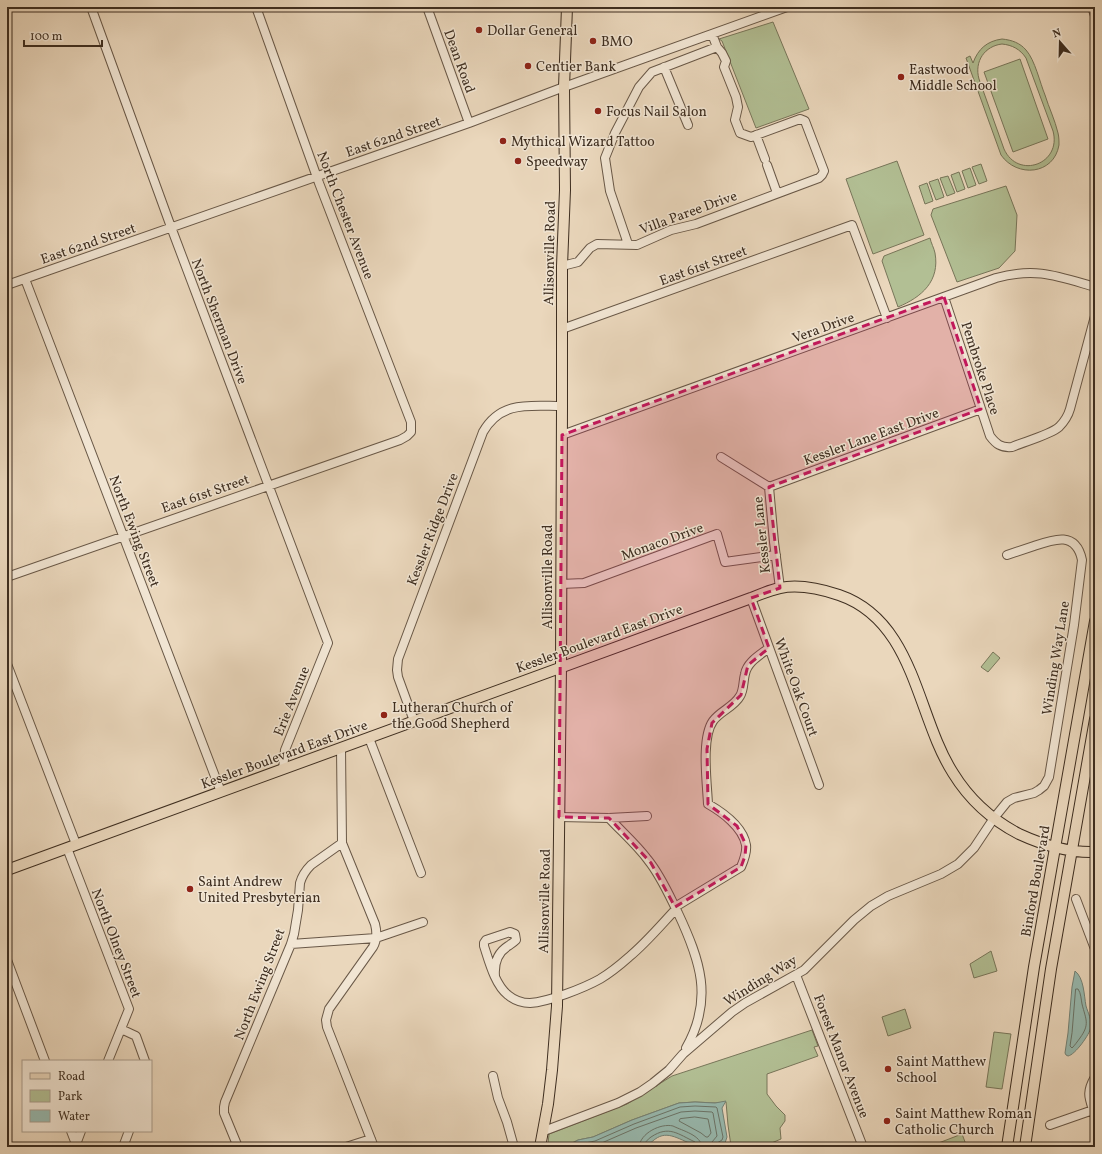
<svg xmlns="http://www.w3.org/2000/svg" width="1102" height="1154" font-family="Vollkorn,serif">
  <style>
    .green { fill: #b2bf94; stroke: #78765a; fill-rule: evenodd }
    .water { fill: #98bab0; stroke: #748276 }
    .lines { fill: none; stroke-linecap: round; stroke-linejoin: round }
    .shore { stroke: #6b7468; stroke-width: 1 }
    .minor-casing { stroke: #695847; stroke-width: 10 }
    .major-casing { stroke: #3e2e20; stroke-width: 12 }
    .minor { stroke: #f1e5d3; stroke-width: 8 }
    .major { stroke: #ead7bc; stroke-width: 10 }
    .marked { fill: #c2185b; fill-opacity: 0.2; stroke: #c2185b; stroke-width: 3; stroke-dasharray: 8 5; stroke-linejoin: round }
    .poi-dot { fill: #8f2418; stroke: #f1e5d3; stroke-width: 1.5 }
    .labels { text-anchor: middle; stroke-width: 3; stroke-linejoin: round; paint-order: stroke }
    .poi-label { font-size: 14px; fill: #3e2e20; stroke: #f1e5d3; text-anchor: start }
    .street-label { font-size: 14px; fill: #3e2e20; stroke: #f1e5d3 }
  </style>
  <rect width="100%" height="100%" fill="#ead7bc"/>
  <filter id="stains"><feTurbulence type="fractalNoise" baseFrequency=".005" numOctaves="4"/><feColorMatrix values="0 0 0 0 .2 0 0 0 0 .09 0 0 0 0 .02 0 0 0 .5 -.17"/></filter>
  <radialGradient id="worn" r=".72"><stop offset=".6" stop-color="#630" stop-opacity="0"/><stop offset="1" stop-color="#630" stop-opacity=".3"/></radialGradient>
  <path class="green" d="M773 22 809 109 756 128 722 41 719 39Z
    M1002 39C1012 40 1020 43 1026 50 1035 60 1040 83 1045 95 1049 108 1055 120 1058 133 1059 137 1059 141 1059 145 1054 175 1017 178 1001 155L966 58 970 56 973 63C978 49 987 41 1002 39ZM1002 44C1012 45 1020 49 1026 58L1053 131C1062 164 1018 180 1004 149L979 79C974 61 985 46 1002 44Z
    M1020 59 1048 139 1013 152 984 72Z
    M897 161 924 235 873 254 846 179Z
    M981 164 987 181 979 184 972 167Z
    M970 168 976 185 968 188 962 171Z
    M959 172 965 189 957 192 951 175Z
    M948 176 955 193 947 196 940 178Z
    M938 179 944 197 936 200 929 182Z
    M927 183 933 201 925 204 919 186Z
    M1006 186 1017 215 1015 251 999 268 957 282 931 215 933 209Z
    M930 238C931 243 934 248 935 253 940 281 922 297 898 307L882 261 884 256Z
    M993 652 1000 658 988 672 981 667Z
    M991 951 997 971 974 978 970 964Z
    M905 1009 911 1028 888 1036 882 1017Z
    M812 1030 818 1046 814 1047 818 1056 767 1074V1094L776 1106 785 1115V1121L780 1128 781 1139 762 1147H741L740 1143 731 1146 728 1125 726 1102 715 1103 695 1102 679 1103 632 1120 593 1137 578 1140 566 1146 555 1147 548 1144 549 1134 627 1104 672 1076Z
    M994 1032 1011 1034 1002 1089 986 1087Z
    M962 1134 967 1147H928Z"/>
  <path class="water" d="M1075 971C1084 978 1084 995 1086 1006 1088 1013 1092 1020 1091 1027 1090 1034 1075 1055 1068 1056L1066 1055 1065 1053 1068 1033 1072 987Z
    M726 1101 722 1108 727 1137 725 1143C717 1147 706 1149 697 1147 694 1147 691 1145 689 1143 671 1135 662 1129 647 1147H565L578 1140 593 1137 632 1120 679 1103 695 1102 715 1103Z"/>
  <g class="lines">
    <path class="shore" d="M1076 989H1078C1081 993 1081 999 1082 1004 1086 1020 1090 1024 1080 1038 1077 1042 1075 1045 1072 1048L1070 1046 1072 1033Z
      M695 1117 708 1119 711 1133 708 1137H706L701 1133 679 1121 680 1119Z
      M573 1147 580 1144 595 1141 634 1124 680 1107 695 1106 716 1107 717 1108 723 1137 722 1140 717 1143V1147
      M590 1147 597 1145 636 1128 681 1112 695 1111 712 1112 713 1113 717 1136 712 1142V1147
      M639 1147C640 1133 661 1123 673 1126 683 1131 701 1135 702 1147
      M644 1147C645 1142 647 1140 651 1137 669 1125 678 1134 695 1142L697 1144V1147"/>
    <defs>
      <path id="minor" d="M91 7 171 227 328 643 285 750 283 769
        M427 7 469 123
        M1092 7 1095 16
        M664 67 688 125
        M756 135 765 159
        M767 165 777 193
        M628 244 610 191 605 158 615 133 639 87 652 72 717 47
        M562 266 578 262 590 248 597 244 637 245 671 230 696 224 819 178 822 175 824 171 805 121 800 119 751 137 740 133 735 120 738 107 736 97 724 67 726 61 722 53 717 47 712 34
        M25 279 221 792
        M7 285 469 123 564 87 787 7
        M944 297 990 436C996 444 1001 448 1012 447 1023 442 1050 435 1059 427 1064 422 1068 416 1070 409L1095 316
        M562 329 852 225 887 318
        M562 435 996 278C1036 267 1057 276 1095 287
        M721 457 769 487
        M769 487 981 409
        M769 487 774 542 780 588
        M7 577 400 440 407 436 411 432V422L319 183 256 7
        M561 584 584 583 717 534 725 562 776 555
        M751 598 819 785
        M7 664 76 844
        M414 721 398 677 397 670 398 659 483 432C501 400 531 406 562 406
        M369 738 421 873
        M341 748 342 843 375 924C377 932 377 940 373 947L329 1009 326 1020 327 1027 374 1147
        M559 817 609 818 647 816
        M609 818C622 832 637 845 648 860 661 876 669 895 678 913 700 960 714 999 686 1048
        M67 848 129 1009 108 1061
        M1076 899 1095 949
        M675 907 741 867C744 860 747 852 746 845 743 827 722 812 708 804 707 782 701 738 713 721 720 711 734 707 740 696 744 690 743 681 745 674 747 662 760 655 769 648
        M291 944 376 938 423 922
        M7 960 45 1061
        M796 975 863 1147
        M495 976C494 964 497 953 508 946 511 944 513 943 516 940L515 934 510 932 486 940 484 943V946C489 961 495 985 508 995 514 1000 522 1003 530 1003 548 1002 584 988 600 979 610 973 620 965 629 957 646 943 661 925 676 909
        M121 1029 136 1036 145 1061
        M493 1076 498 1098 507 1122 514 1147
        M1095 1077C1085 1094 1090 1099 1095 1116
        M1050 1125 1093 1110
        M71 1131 76 1144
        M544 1131 618 1103 640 1092 653 1083 669 1070 683 1054 732 1012 745 1003 804 970 854 920 871 906 888 896 941 874 958 864 974 848 994 818 1007 802 1014 798 1034 793 1039 790 1044 786 1049 777 1074 625 1082 560C1076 531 1054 539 1034 546 1025 549 1016 552 1007 555
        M75 1147 81 1131
        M123 1147 129 1131
        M238 1147 224 1113V1107L225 1102 291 944 294 934 298 910 300 883C302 876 306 870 311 865L342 843
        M346 1147 371 1139
        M1094 1147H1095"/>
      <path id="major" d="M7 870 751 598C761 594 770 590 780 588 799 584 821 589 839 595 915 621 916 715 953 773 969 799 992 820 1019 834 1043 845 1068 853 1095 852
        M540 1147 548 1104 552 1070 557 1006 561 667 562 406V266L565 190 564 87 567 7
        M1007 1147 1034 967 1095 621
        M1025 1147 1051 969 1095 719"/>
    </defs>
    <use href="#minor" class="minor-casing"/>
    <use href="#major" class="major-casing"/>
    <use href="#minor" class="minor"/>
    <use href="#major" class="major"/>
  </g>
  <path class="marked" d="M944 297 981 409 769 487 780 588 751 598 769 648 748 665 741 695 712 723 707 749 708 804 737 826 746 845 745 856 741 867 675 907 651 863 609 818 559 817 562 435Z"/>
  <g class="poi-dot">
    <circle cx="479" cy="30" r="4"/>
    <circle cx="593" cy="41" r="4"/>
    <circle cx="528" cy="66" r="4"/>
    <circle cx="901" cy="77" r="4"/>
    <circle cx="598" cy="111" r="4"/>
    <circle cx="503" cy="141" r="4"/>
    <circle cx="518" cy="161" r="4"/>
    <circle cx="384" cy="715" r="4"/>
    <circle cx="190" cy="889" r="4"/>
    <circle cx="888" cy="1069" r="4"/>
    <circle cx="887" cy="1121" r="4"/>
  </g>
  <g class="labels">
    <g class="poi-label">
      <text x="487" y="35">Dollar General</text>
      <text x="601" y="46">BMO</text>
      <text x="536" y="71">Centier Bank</text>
      <text x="909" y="74">Eastwood<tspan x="909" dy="16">Middle School</tspan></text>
      <text x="606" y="116">Focus Nail Salon</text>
      <text x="511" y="146">Mythical Wizard Tattoo</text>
      <text x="526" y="166">Speedway</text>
      <text x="392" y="712">Lutheran Church of<tspan x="392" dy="16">the Good Shepherd</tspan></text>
      <text x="198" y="886">Saint Andrew<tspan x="198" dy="16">United Presbyterian</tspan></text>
      <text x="896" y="1066">Saint Matthew<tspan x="896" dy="16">School</tspan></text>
      <text x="895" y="1118">Saint Matthew Roman<tspan x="895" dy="16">Catholic Church</tspan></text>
    </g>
    <g class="street-label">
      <text transform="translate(460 61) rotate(70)" y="5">Dean Road</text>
      <text transform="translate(393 136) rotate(-19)" y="5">East 62nd Street</text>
      <text transform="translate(688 212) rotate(-20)" y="5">Villa Paree Drive</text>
      <text transform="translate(346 215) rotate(69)" y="5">North Chester Avenue</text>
      <text transform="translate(88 243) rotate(-19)" y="5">East 62nd Street</text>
      <text transform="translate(549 253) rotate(-89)" y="5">Allisonville Road</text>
      <text transform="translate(703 265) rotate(-20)" y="5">East 61st Street</text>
      <text transform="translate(220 321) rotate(69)" y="5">North Sherman Drive</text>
      <text transform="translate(823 327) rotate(-20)" y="5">Vera Drive</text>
      <text transform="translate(981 368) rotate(72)" y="5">Pembroke Place</text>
      <text transform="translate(871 436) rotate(-20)" y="5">Kessler Lane East Drive</text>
      <text transform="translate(205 493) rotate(-19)" y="5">East 61st Street</text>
      <text transform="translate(432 529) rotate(-69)" y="5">Kessler Ridge Drive</text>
      <text transform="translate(135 531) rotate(69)" y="5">North Ewing Street</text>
      <text transform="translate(761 535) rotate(-96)" y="5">Kessler Lane</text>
      <text transform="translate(662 541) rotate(-20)" y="5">Monaco Drive</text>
      <text transform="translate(547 577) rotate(-90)" y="5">Allisonville Road</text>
      <text transform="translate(599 638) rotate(-20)" y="5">Kessler Boulevard East Drive</text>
      <text transform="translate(1055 658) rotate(-81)" y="5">Winding Way Lane</text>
      <text transform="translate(797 687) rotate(70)" y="5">White Oak Court</text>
      <text transform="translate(291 701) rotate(-68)" y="5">Erie Avenue</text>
      <text transform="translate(284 754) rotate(-20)" y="5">Kessler Boulevard East Drive</text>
      <text transform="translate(1035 881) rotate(-80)" y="5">Binford Boulevard</text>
      <text transform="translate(544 901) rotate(-89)" y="5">Allisonville Road</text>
      <text transform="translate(117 943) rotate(69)" y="5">North Olney Street</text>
      <text transform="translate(760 980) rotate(-32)" y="5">Winding Way</text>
      <text transform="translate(259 984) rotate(-69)" y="5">North Ewing Street</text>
      <text transform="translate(842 1056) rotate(69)" y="5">Forest Manor Avenue</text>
    </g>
  </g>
  <rect width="1102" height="1154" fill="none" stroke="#ead7bc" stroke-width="24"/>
  <rect x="8" y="8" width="1086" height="1138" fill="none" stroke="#3e2e20" stroke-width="2"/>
  <rect x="12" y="12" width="1078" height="1130" fill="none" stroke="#3e2e20"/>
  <rect x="22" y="1060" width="130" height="72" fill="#f1e5d3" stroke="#a99c8b"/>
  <rect x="30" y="1073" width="20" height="6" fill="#ead7bc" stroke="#a99c8b"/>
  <text x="58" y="1080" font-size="12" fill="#3e2e20">Road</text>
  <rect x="30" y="1090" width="20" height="12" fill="#b2bf94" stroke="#a99c8b"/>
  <text x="58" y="1100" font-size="12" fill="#3e2e20">Park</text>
  <rect x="30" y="1110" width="20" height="12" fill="#98bab0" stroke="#a99c8b"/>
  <text x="58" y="1120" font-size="12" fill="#3e2e20">Water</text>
  <g transform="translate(1060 42) rotate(340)" stroke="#f1e5d3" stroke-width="3" paint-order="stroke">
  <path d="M0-3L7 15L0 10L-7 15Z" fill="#3e2e20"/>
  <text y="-6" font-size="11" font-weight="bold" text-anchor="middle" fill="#3e2e20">N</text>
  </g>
  <path d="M24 40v6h78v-6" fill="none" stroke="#3e2e20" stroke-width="2"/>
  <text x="30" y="40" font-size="12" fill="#3e2e20" stroke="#f1e5d3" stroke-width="3" paint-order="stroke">100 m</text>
  <rect width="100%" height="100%" filter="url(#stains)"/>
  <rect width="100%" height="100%" fill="url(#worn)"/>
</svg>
